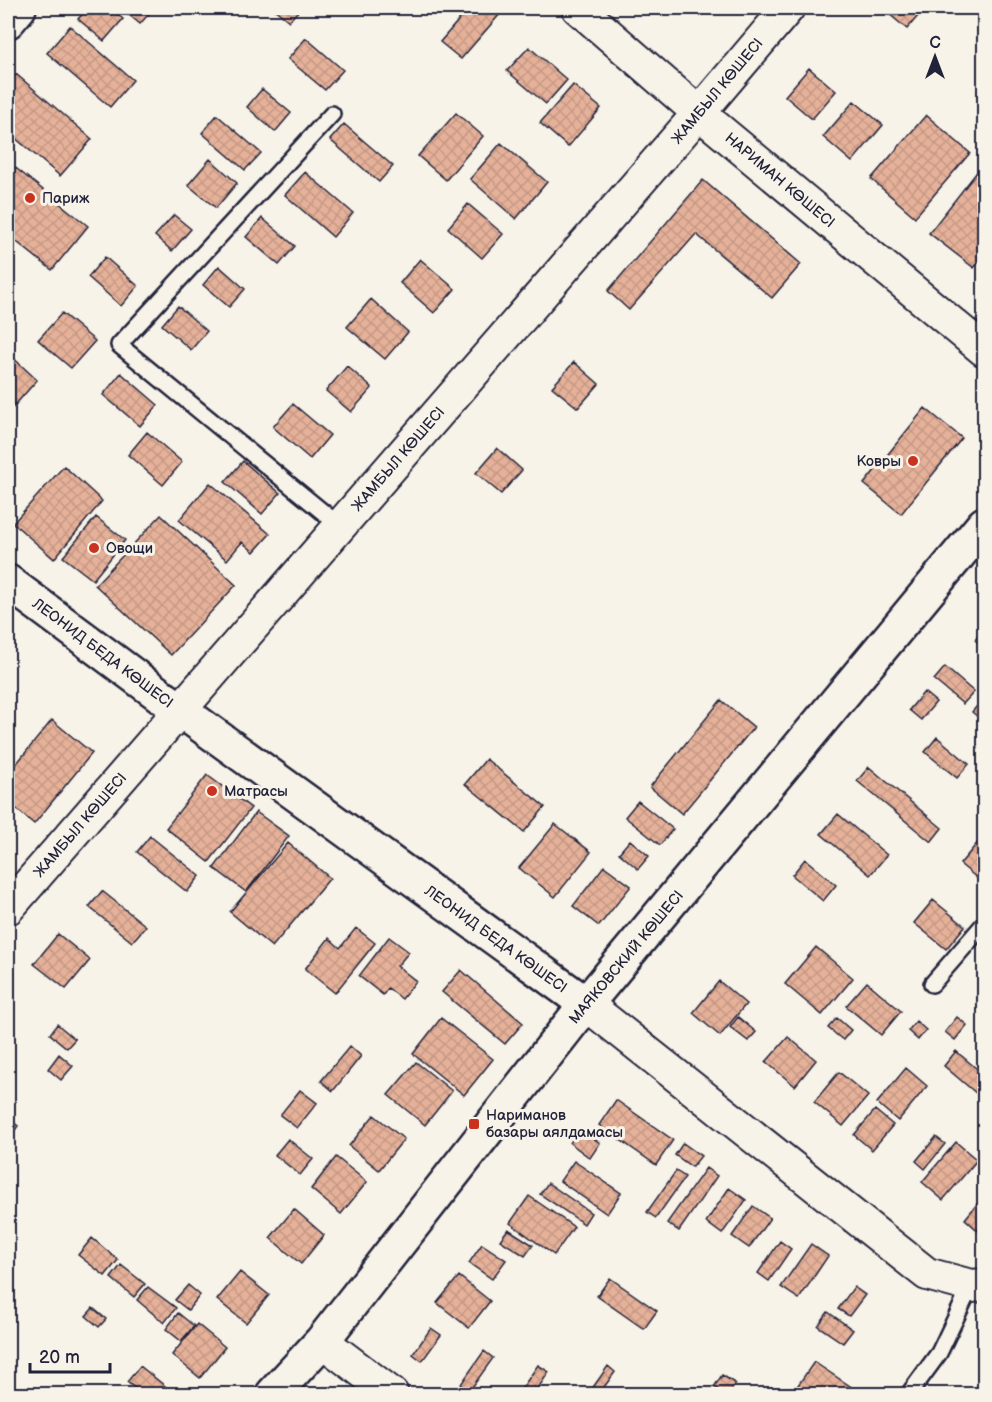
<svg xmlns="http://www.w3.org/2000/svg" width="992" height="1402" font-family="'Balsamiq Sans',sans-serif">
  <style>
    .building { fill: url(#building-cross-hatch); stroke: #22223b; stroke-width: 1.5 }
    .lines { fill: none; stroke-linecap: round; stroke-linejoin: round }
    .service-casing { stroke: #22223b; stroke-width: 20 }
    .minor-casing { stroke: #22223b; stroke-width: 36 }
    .tertiary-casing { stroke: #22223b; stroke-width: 38 }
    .secondary-casing { stroke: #22223b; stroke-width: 38 }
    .service { stroke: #f7f3e8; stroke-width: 15 }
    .minor { stroke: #f7f3e8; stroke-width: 32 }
    .tertiary { stroke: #f7f3e8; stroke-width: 33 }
    .secondary { stroke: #f7f3e8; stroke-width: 33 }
    .poi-dot { fill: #c8321e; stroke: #f7f3e8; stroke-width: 2 }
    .labels { text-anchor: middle; stroke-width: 6; stroke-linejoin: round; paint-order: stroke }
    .street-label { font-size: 15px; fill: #22223b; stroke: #f7f3e8 }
    .poi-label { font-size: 15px; fill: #22223b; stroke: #f7f3e8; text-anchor: start }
  </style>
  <defs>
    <pattern id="building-cross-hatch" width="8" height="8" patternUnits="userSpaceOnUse" patternTransform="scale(1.5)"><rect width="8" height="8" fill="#e6b199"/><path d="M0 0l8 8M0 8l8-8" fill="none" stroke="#c59885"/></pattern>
  </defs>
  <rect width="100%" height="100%" fill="#f7f3e8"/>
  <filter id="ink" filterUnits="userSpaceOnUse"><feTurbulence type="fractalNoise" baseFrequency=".0167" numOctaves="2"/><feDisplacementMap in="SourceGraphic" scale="12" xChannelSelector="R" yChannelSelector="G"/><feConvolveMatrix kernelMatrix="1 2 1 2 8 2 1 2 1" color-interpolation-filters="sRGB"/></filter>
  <g filter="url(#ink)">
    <path class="building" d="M88 8H110L123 19 104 41 78 19Z
      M121 8H154L140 24Z
      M273 8H301L289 21Z
      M469 8H492L500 14 461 59 440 42Z
      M882 8H922L924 9 907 29Z
      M70 26 133 80 110 107 47 53Z
      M306 38 343 70 325 90 288 59Z
      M529 47 567 80 546 104 507 71Z
      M809 68 836 91 812 119 785 96Z
      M16 74 92 139 60 176 8 132V84Z
      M573 85 601 108 568 147 540 123Z
      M262 89 291 113 275 132 247 107Z
      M854 101 883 125 852 162 823 137Z
      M456 113 483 136 446 180 418 156Z
      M217 115 261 153 245 170 202 133Z
      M926 115 970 153 915 217 871 179Z
      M344 124 393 166 379 182 330 140Z
      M501 143 547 182 516 219 470 179Z
      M210 159 237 183 216 208 188 185Z
      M984 163V255L974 268 929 233Z
      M12 165 88 226 52 270 8 235V170Z
      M305 172 353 213 333 237 285 195Z
      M703 180 801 264 772 298 696 234 629 310 608 291Z
      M468 204 503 234 482 258 448 228Z
      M174 215 191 229 172 251 155 236Z
      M262 218 295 246 279 265 246 237Z
      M105 257 138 286 121 306 88 277Z
      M420 259 455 289 434 313 400 283Z
      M219 266 245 289 229 307 203 285Z
      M371 299 408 332 385 359 347 327Z
      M178 306 207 331 191 350 162 325Z
      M62 313 95 341 71 368 38 340Z
      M8 353 37 380 8 413Z
      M574 362 599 384 578 408 552 387Z
      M347 366 372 388 351 412 326 391Z
      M121 373 158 405 140 426 103 395Z
      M293 404 330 435 310 459 273 427Z
      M925 408 962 438 901 514 864 484Z
      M147 432 182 462 163 485 128 455Z
      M497 448 522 470 501 494 476 473Z
      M243 461 280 493 262 514 225 482Z
      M64 466 102 501 54 559 13 523Z
      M210 483 270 534 254 552 242 542 227 560 179 520Z
      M161 515 236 585 171 655 95 585Z
      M96 517 125 540 93 580 63 557Z
      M984 628V648L975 640Z
      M945 667 974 692 963 704 934 680Z
      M924 692 936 702 921 720 909 710Z
      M721 700 754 727 682 814 650 787Z
      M982 700 984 702V722L972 712Z
      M52 720 92 753 34 824 8 802V774Z
      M937 737 969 764 957 778 925 752Z
      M486 759 545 807 524 832 465 784Z
      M869 767 942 828 931 842 857 781Z
      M207 775 251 808 209 862 166 828Z
      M638 801 673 829 660 845 625 817Z
      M256 812 289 836 246 892 214 868Z
      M838 814 887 855 870 875 821 834Z
      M555 824 591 852 555 897 519 868Z
      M150 836 200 876 187 892 137 852Z
      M630 840 649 856 638 869 619 853Z
      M979 841 984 846V884L960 864Z
      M288 843 330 878 272 947 230 912Z
      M805 859 836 885 823 901 792 875Z
      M604 866 631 886 599 926 573 906Z
      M102 891 146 926 132 942 89 907Z
      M933 900 965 926 946 949 914 923Z
      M356 928 375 943 335 993 305 969 329 938 340 948Z
      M58 934 90 960 66 989 34 964Z
      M389 937 409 952 397 966 416 981 402 999 388 988 383 995 359 976Z
      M816 947 853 978 822 1015 785 984Z
      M461 970 523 1023 505 1044 442 992Z
      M719 981 746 1004 720 1036 693 1013Z
      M867 982 901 1011 881 1035 846 1006Z
      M738 1017 756 1032 748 1041 730 1027Z
      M957 1017 967 1025 955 1040 945 1032Z
      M441 1018 493 1059 464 1095 413 1054Z
      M837 1018 851 1030 843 1040 828 1028Z
      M916 1021 926 1030 918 1040 908 1031Z
      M57 1024 75 1039 67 1048 50 1034Z
      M788 1037 816 1060 795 1086 766 1062Z
      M350 1046 361 1056 333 1091 321 1081Z
      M956 1051 984 1075V1100L944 1066Z
      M59 1054 73 1066 61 1080 48 1069Z
      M416 1062 452 1091 425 1125 388 1095Z
      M906 1068 927 1086 898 1121 877 1103Z
      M839 1072 868 1096 843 1126 814 1102Z
      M300 1090 317 1103 297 1128 280 1115Z
      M616 1100 673 1140 656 1165 599 1125Z
      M875 1110 893 1125 872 1150 854 1135Z
      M374 1115 404 1139 379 1170 349 1146Z
      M8 1118 18 1126 8 1140Z
      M579 1129 600 1143 590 1158 570 1143Z
      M936 1137 945 1144 925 1169 916 1161Z
      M288 1139 313 1159 300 1175 275 1155Z
      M956 1142 977 1160 943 1200 922 1182Z
      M683 1143 701 1156 692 1167 675 1155Z
      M336 1157 367 1182 341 1214 311 1189Z
      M574 1161 621 1193 607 1214 560 1181Z
      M706 1168 717 1176 679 1231 667 1223Z
      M676 1171 685 1177 656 1218 647 1212Z
      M548 1183 591 1213 584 1224 540 1194Z
      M729 1188 746 1200 722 1234 706 1222Z
      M529 1196 574 1227 554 1255 510 1223Z
      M981 1199 984 1202V1236L965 1219Z
      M753 1206 770 1218 749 1248 732 1236Z
      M294 1209 324 1235 301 1264 270 1238Z
      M508 1229 533 1245 525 1256 500 1240Z
      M92 1238 118 1260 105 1276 78 1255Z
      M780 1241 791 1249 769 1281 758 1273Z
      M482 1244 506 1260 492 1279 469 1263Z
      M811 1244 828 1256 799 1299 781 1287Z
      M121 1265 145 1284 134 1297 111 1278Z
      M240 1272 269 1295 246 1323 217 1300Z
      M459 1276 490 1301 469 1328 437 1303Z
      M610 1278 657 1311 644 1329 597 1296Z
      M188 1285 200 1295 188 1310 175 1300Z
      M148 1287 176 1308 164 1323 137 1300Z
      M854 1287 865 1295 849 1316 838 1309Z
      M93 1308 106 1319 99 1327 86 1316Z
      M828 1312 853 1330 843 1343 818 1326Z
      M178 1313 194 1326 181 1341 166 1329Z
      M197 1324 225 1347 200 1378 172 1355Z
      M431 1328 441 1335 422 1361 413 1354Z
      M484 1351 493 1358 468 1393 459 1387Z
      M814 1362 862 1394H805L796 1388Z
      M538 1365 549 1372 534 1394H518Z
      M140 1366 175 1394H143L127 1382Z
      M608 1366 615 1372 599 1394H591L589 1393Z
      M722 1375 736 1384 728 1394H725L714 1387Z"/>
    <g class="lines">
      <defs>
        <path id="service" d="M332 114 119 345 340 526
          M932 984 984 924
          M909 1394 939 1353 971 1286"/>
        <path id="minor" d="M578 8 699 113 984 350
          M8 908 699 113 788 8
          M586 1004 927 1274 971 1286 984 1285
          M322 1341 392 1394"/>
        <path id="tertiary" d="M8 582 180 710 586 1004"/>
        <path id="secondary" d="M8 21 19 8
          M273 1394 322 1341 586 1004 984 524"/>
      </defs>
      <use href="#service" class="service-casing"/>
      <use href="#minor" class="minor-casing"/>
      <use href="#tertiary" class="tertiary-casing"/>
      <use href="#secondary" class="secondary-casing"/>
      <use href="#service" class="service"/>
      <use href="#minor" class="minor"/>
      <use href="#tertiary" class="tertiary"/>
      <use href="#secondary" class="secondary"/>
    </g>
  </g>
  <g class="poi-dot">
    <circle cx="30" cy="198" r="6"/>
    <circle cx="913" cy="461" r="6"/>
    <circle cx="94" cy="548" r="6"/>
    <circle cx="212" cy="791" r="6"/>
    <rect x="468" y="1118" width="12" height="12" rx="3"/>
  </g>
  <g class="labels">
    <g class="street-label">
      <text transform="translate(717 91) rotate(-50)" y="5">ЖАМБЫЛ КӨШЕСІ</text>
      <text transform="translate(780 180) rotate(40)" y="5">НАРИМАН КӨШЕСІ</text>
      <text transform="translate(398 459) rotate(-49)" y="5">ЖАМБЫЛ КӨШЕСІ</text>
      <text transform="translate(103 653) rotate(37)" y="5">ЛЕОНИД БЕДА КӨШЕСІ</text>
      <text transform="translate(80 825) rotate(-49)" y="5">ЖАМБЫЛ КӨШЕСІ</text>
      <text transform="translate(496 939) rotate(36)" y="5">ЛЕОНИД БЕДА КӨШЕСІ</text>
      <text transform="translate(626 957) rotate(-50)" y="5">МАЯКОВСКИЙ КӨШЕСІ</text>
    </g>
    <g class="poi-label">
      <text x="42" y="203">Париж</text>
      <text x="901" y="466" text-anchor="end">Ковры</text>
      <text x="106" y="553">Овощи</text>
      <text x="224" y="796">Матрасы</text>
      <text x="486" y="1120">Нариманов<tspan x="486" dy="17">базары аялдамасы</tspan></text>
    </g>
  </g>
  <rect width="992" height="1402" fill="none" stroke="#f7f3e8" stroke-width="30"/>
  <rect x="15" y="15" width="962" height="1372" fill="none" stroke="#22223b" stroke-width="2" filter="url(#ink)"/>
  <g transform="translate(935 57)" stroke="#f7f3e8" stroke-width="4.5" paint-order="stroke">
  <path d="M0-4.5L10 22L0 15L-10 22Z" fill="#22223b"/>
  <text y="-9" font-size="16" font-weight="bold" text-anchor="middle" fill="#22223b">С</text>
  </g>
  <path d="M30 1363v9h80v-9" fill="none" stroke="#22223b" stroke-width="3"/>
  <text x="39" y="1363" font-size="18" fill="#22223b" stroke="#f7f3e8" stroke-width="4.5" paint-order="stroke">20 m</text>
</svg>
